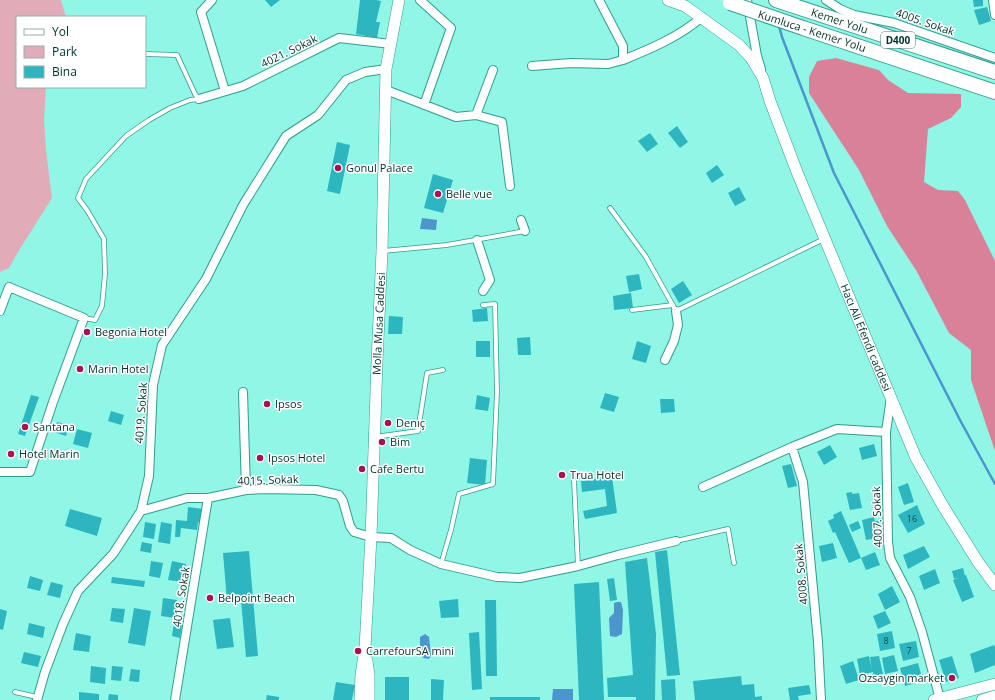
<svg xmlns="http://www.w3.org/2000/svg" width="995" height="700" font-family="'Open Sans',sans-serif">
  <style>
    .green { fill: #e2abb8 }
    .forest { fill: #da819a }
    .water { fill: #4a96cd }
    .lines { fill: none; stroke-linecap: round; stroke-linejoin: round }
    .stream { stroke: #4a96cd; stroke-width: 2.5 }
    .building { fill: #2db6c0 }
    .lane-casing { stroke: #309d8f; stroke-width: 5.5 }
    .street-casing { stroke: #309d8f; stroke-width: 10 }
    .secondary-casing { stroke: #309d8f; stroke-width: 12 }
    .highway-casing { stroke: #309d8f; stroke-width: 16 }
    .lane { stroke: #fff; stroke-width: 4 }
    .street { stroke: #fff; stroke-width: 8 }
    .secondary { stroke: #fff; stroke-width: 11 }
    .highway { stroke: #fff; stroke-width: 14 }
    .highway-bridge-casing { stroke: #309d8f; stroke-width: 16; stroke-linecap: butt }
    .highway-bridge { stroke: #fff; stroke-width: 14 }
    .poi-dot { fill: #a51352; stroke: #fff; stroke-width: 1.5 }
    .labels { text-anchor: middle; stroke-width: 3; stroke-linejoin: round; paint-order: stroke }
    .number-label { font-size: 9px; fill: #0c5250 }
    .shield { fill: #fff; stroke: #4d6f6b; stroke-width: 1 }
    .shield-label { font-size: 10px; font-weight: bold; fill: #01312b }
    .street-label { font-size: 11px; fill: #01312b; stroke: #fff }
    .poi-label { font-size: 11px; fill: #01312b; stroke: #fff; text-anchor: start }
  </style>
  <rect width="100%" height="100%" fill="#90f6e6"/>
  <path class="green" d="M0 0H61L66 17H17V87H46L44 120 46 151 52 198 18 252 9 268 0 272Z"/>
  <path class="forest" d="M836 58 879 70 888 80 908 93 961 94V107L951 118 928 129 924 182 938 190 958 191 965 200 995 261V451L971 380V350L949 333 916 270 887 226 859 170 809 93V77L817 61Z"/>
  <path class="water" d="M422 218 437 220 436 230 420 229Z
    M617 602H621L623 610 622 634 616 637 610 636 609 618 614 613V603Z
    M425 634 429 637 431 655 429 659 423 658 420 650V637Z
    M553 689H573V700H552Z"/>
  <g class="lines">
    <path class="stream" d="M779 26 782 37 834 173 960 420 995 484"/>
  </g>
  <path class="building" d="M265 0H280L271 7Z
    M360 0H376L381 1 376 22H380L377 38 356 34Z
    M973 0H983V6L974 7Z
    M987 7 991 21 979 25 974 10Z
    M677 126 688 142 680 148 668 133Z
    M650 133 658 144 647 152 638 141Z
    M337 142 350 145 340 194 327 191Z
    M717 165 724 175 712 183 706 173Z
    M433 174 453 180 443 213 424 208Z
    M739 187 746 200 735 206 728 193Z
    M639 274 642 289 629 292 626 276Z
    M683 281 692 295 679 303 671 289Z
    M631 293 633 308 614 310 613 296Z
    M487 308 488 321 473 322 472 310Z
    M389 316 403 317 402 334H388Z
    M530 337 531 355H518L517 338Z
    M476 341H490V357H476Z
    M637 341 651 346 646 363 632 359Z
    M605 393 619 397 614 412 600 408Z
    M31 395 39 397 25 436 18 434Z
    M477 395 490 398 488 411 475 409Z
    M660 399H674L675 412 661 413Z
    M111 411 124 415 121 425 108 421Z
    M57 422 69 425 66 436 54 432Z
    M77 429 92 433 88 448 73 444Z
    M874 444 877 456 862 460 859 448Z
    M830 445 837 457 824 465 817 452Z
    M470 458 487 460 485 485 467 483Z
    M791 464 797 486 788 488 782 466Z
    M612 477 617 513 585 519 583 511 607 506 605 489 582 492 581 481Z
    M908 483 914 502 904 505 898 487Z
    M852 492V494L859 493 862 508 850 510 846 493Z
    M917 505 925 524 908 533 898 515Z
    M188 507 203 509 201 522H198L197 530 181 528 180 537H175L176 520 187 521Z
    M70 509 102 518 97 536 65 526Z
    M841 511 861 558 849 563 835 532 833 533 828 521 834 518 833 515Z
    M874 517 875 521H879L880 526 876 527 878 538 866 540 862 520Z
    M858 521 861 528 852 532 849 525Z
    M145 522 156 524 154 539 143 537Z
    M161 522 172 524 170 544 158 542Z
    M142 542 152 544 151 553 140 551Z
    M833 543 837 558 822 562 819 546Z
    M924 546 930 557 908 569 903 555Z
    M667 550 680 675 667 676 655 552Z
    M249 551 258 656 246 657 241 600 227 601 223 553Z
    M875 552 880 565 866 570 861 558Z
    M647 558 656 634 655 700H636V697H608L607 678 633 675 625 562Z
    M151 561 163 563 160 578 149 576Z
    M172 561 186 564 183 582 168 580Z
    M963 568 965 576 954 579 952 571Z
    M935 569 940 583 924 590 919 576Z
    M966 575 974 597 962 602 953 580Z
    M30 576 43 580 40 591 27 588Z
    M112 577 145 581 144 587 111 583Z
    M614 578 617 600 610 601 607 579Z
    M51 582 63 585 60 598 47 595Z
    M599 582 604 700H579L574 584Z
    M892 586 900 602 885 610 878 594Z
    M163 598 177 600 175 618 161 616Z
    M458 599 459 617 441 618 439 601Z
    M485 600H496L497 676H486Z
    M112 608 125 609 123 623 110 621Z
    M134 608 151 611 145 646 128 643Z
    M0 609 7 611 3 630 0 629Z
    M885 611 891 623 878 629 873 616Z
    M230 618 234 647 217 649 213 620Z
    M29 623 45 627 43 638 27 634Z
    M174 623 182 624 180 638 172 636Z
    M892 631 895 648 880 651 877 634Z
    M479 632 482 689 472 690 469 633Z
    M76 633 91 636 89 652 73 650Z
    M916 641 919 657 903 661 899 644Z
    M994 645 995 647V665L975 673 970 654Z
    M24 652 41 656 38 667 21 663Z
    M894 655 898 671 885 674 882 658Z
    M869 656 872 670 870 657 879 656 883 674 874 676 873 672 860 675 857 659Z
    M952 656 959 678 946 682 939 660Z
    M853 661 859 680 846 684 840 666Z
    M918 663 923 681 905 686 900 668Z
    M91 666 106 668 105 684 90 682Z
    M112 666 123 667 121 681 111 680Z
    M131 669 140 670 139 682 129 681Z
    M741 676 742 685 754 684 755 697 762 696V700H695L693 681Z
    M385 677H409V700H385Z
    M431 679 444 680 443 700H431Z
    M675 679 676 700H662L661 680Z
    M336 682 355 685 352 700H333Z
    M809 685 811 694 798 696 799 700H790L788 688Z
    M79 692 99 694V700H79Z
    M109 694 118 695V700H108Z
    M267 695 279 697V700H266Z
    M490 697H540V700H490Z"/>
  <g class="lines">
    <defs>
      <path id="lane" d="M145 54 177 55 195 94 199 99
        M610 208 646 257 676 311 824 239
        M383 251 447 245 525 231
        M632 310 673 305
        M84 318 95 320 102 306 105 274 104 239 87 210 78 198 86 179 126 136 149 120 170 108 190 100 199 99
        M375 437 418 431 427 373 443 370
        M574 480 578 566
        M676 541 728 529 734 563
        M441 564 451 530 459 494 493 484 497 392 495 304 483 305
        M15 692 37 697"/>
      <path id="street" d="M212 0 201 12 225 91
        M420 0 451 28 424 105
        M747 0 757 56 761 69
        M826 0 840 9 854 15 894 23 995 58
        M993 0 995 15
        M623 60C650 49 679 37 702 17
        M532 66 571 63 608 64 623 60V46L599 0
        M386 90 456 117 476 115 493 70
        M199 99 243 86 339 38 391 44
        M476 115 502 122 510 186
        M521 220 525 231
        M477 240 490 280 483 291
        M0 311 9 287 84 318 53 402 30 472H0
        M665 360 674 341 678 325 676 311
        M243 392 246 490
        M891 397 886 432 888 542 890 558 910 597 922 632 940 699
        M792 447 803 482 818 642 821 700
        M703 487 792 447 837 429 886 432
        M141 511 187 498H208L246 490 266 489 316 490 339 495 343 501 350 526 354 532 371 537 391 538 410 550 441 564 497 577 520 578 578 566 618 555 676 541
        M37 700 45 672 63 624 78 591 113 554 141 511 149 476 153 385 162 345 206 279 243 205 286 136 318 115 346 80 365 72 386 69
        M175 700 208 498"/>
      <g id="secondary">
        <path id="s1" d="M668 0 685 6 739 45 751 58 763 78 770 101 797 172 916 458 943 506 978 562 995 585"/>
        <path d="M367 661 369 675V700"/>
        <path id="s2" d="M360 700 361 675 365 648 371 537 377 362 382 251 386 69 399 0"/>
        <path d="M934 700 995 684"/>
        <path d="M982 700 995 696"/>
      </g>
      <g id="highway">
        <path id="s3" d="M776 0 995 72"/>
        <path d="M803 28 995 92"/>
      </g>
    </defs>
    <use href="#lane" class="lane-casing"/>
    <use href="#street" class="street-casing"/>
    <use href="#secondary" class="secondary-casing"/>
    <use href="#highway" class="highway-casing"/>
    <use href="#lane" class="lane"/>
    <use href="#street" class="street"/>
    <use href="#secondary" class="secondary"/>
    <use href="#highway" class="highway"/>
    <defs>
      <path id="highway-bridge" d="M730 3 803 28"/>
    </defs>
    <use href="#highway-bridge" class="highway-bridge-casing"/>
    <use href="#highway-bridge" class="highway-bridge"/>
  </g>
  <g class="poi-dot">
    <circle cx="338" cy="168" r="4"/>
    <circle cx="438" cy="194" r="4"/>
    <circle cx="87" cy="332" r="4"/>
    <circle cx="80" cy="369" r="4"/>
    <circle cx="267" cy="404" r="4"/>
    <circle cx="388" cy="423" r="4"/>
    <circle cx="25" cy="427" r="4"/>
    <circle cx="382" cy="442" r="4"/>
    <circle cx="11" cy="454" r="4"/>
    <circle cx="260" cy="458" r="4"/>
    <circle cx="362" cy="469" r="4"/>
    <circle cx="562" cy="475" r="4"/>
    <circle cx="210" cy="598" r="4"/>
    <circle cx="358" cy="651" r="4"/>
    <circle cx="952" cy="678" r="4"/>
  </g>
  <g class="labels">
    <g class="number-label">
      <text x="912" y="522">16</text>
      <text x="886" y="644">8</text>
      <text x="909" y="654">7</text>
    </g>
    <rect class="shield" x="881" y="32" width="34" height="16" rx="3"/>
    <g class="shield-label">
      <text x="898" y="44">D400</text>
    </g>
    <g class="street-label">
      <text dy="4" stroke="none"><textPath href="#s3" startOffset="67">Kemer Yolu</textPath></text>
      <text transform="translate(925 22) rotate(19)" y="4">4005. Sokak</text>
      <text transform="translate(812 31) rotate(18)" y="4">Kumluca - Kemer Yolu</text>
      <text transform="translate(289 51) rotate(-26)" y="4">4021. Sokak</text>
      <text dy="4" stroke="none"><textPath href="#s2" startOffset="377">Molla Musa Caddesi</textPath></text>
      <text dy="4" stroke="none"><textPath href="#s1" startOffset="405">Hacı Ali Efendi caddesi</textPath></text>
      <text transform="translate(141 413) rotate(-86)" y="4">4019. Sokak</text>
      <text transform="translate(268 480) rotate(-2)" y="4">4015. Sokak</text>
      <text transform="translate(877 517) rotate(-92)" y="4">4007. Sokak</text>
      <text transform="translate(801 574) rotate(-95)" y="4">4008. Sokak</text>
      <text transform="translate(181 597) rotate(-81)" y="4">4018. Sokak</text>
    </g>
    <g class="poi-label">
      <text x="346" y="172">Gonul Palace</text>
      <text x="446" y="198">Belle vue</text>
      <text x="95" y="336">Begonia Hotel</text>
      <text x="88" y="373">Marin Hotel</text>
      <text x="275" y="408">Ipsos</text>
      <text x="396" y="427">Denıç</text>
      <text x="33" y="431">Santana</text>
      <text x="390" y="446">Bim</text>
      <text x="19" y="458">Hotel Marin</text>
      <text x="268" y="462">Ipsos Hotel</text>
      <text x="370" y="473">Cafe Bertu</text>
      <text x="570" y="479">Trua Hotel</text>
      <text x="218" y="602">Belpoint Beach</text>
      <text x="366" y="655">CarrefourSA mini</text>
      <text x="944" y="682" text-anchor="end">Ozsaygin market</text>
    </g>
  </g>
  <rect x="16" y="16" width="130" height="72" fill="#ffffff" stroke="#99adaa"/>
  <rect x="24" y="29" width="20" height="6" fill="#ffffff" stroke="#99adaa"/>
  <text x="52" y="36" font-size="12" fill="#01312b">Yol</text>
  <rect x="24" y="46" width="20" height="12" fill="#e2abb8" stroke="#99adaa"/>
  <text x="52" y="56" font-size="12" fill="#01312b">Park</text>
  <rect x="24" y="66" width="20" height="12" fill="#2db6c0" stroke="#99adaa"/>
  <text x="52" y="76" font-size="12" fill="#01312b">Bina</text>
</svg>
